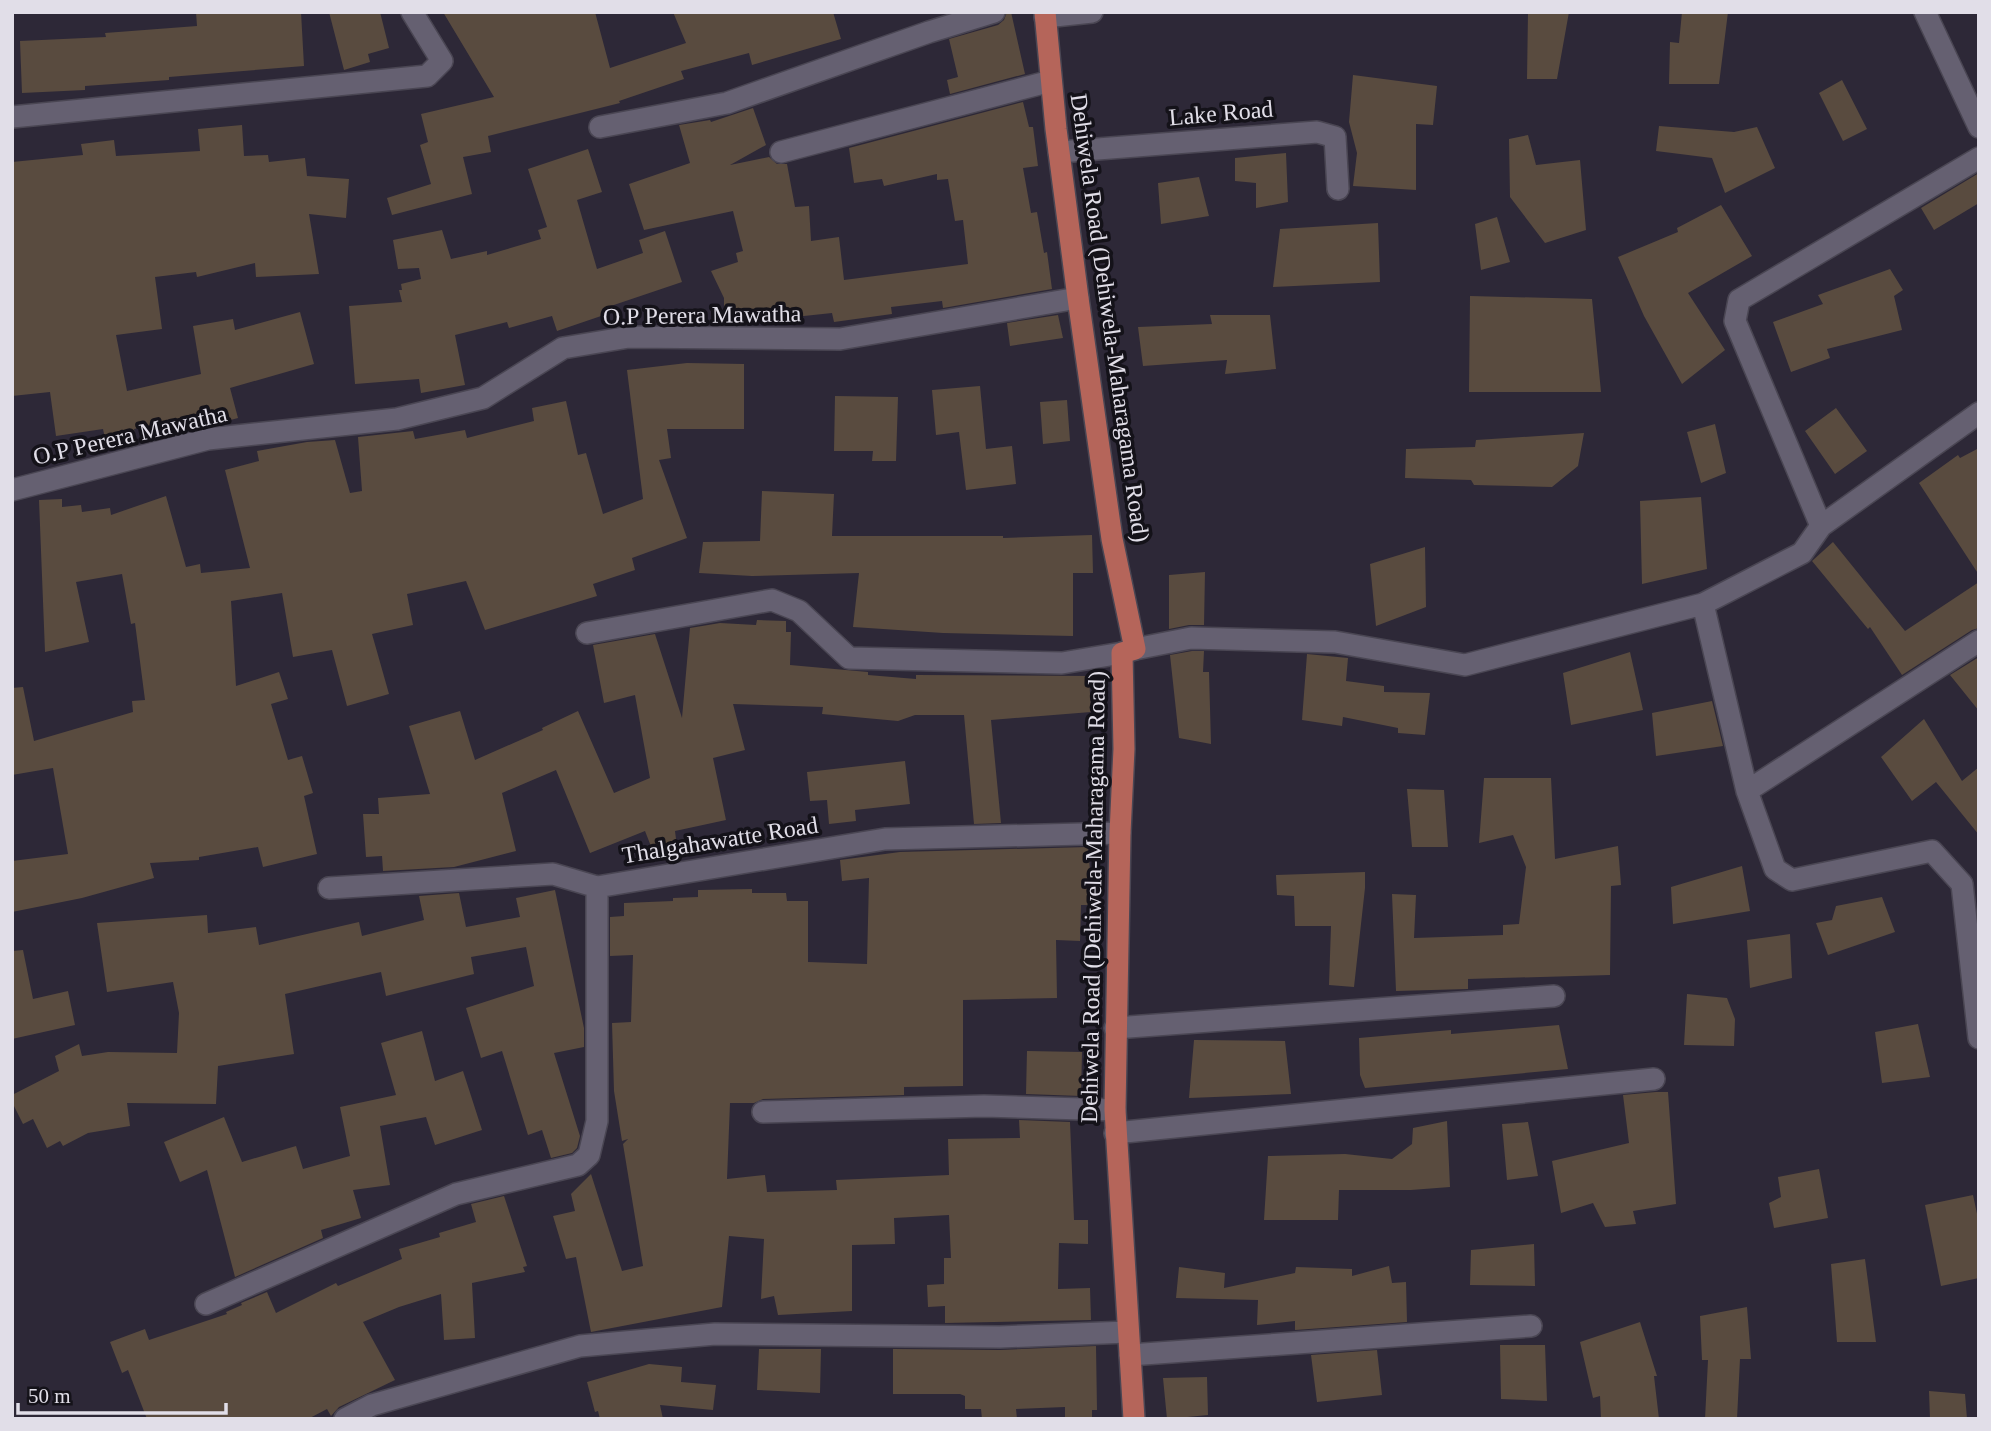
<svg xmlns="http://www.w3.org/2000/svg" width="1991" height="1431" font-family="Georgia,serif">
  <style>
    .building { fill: #594b3f }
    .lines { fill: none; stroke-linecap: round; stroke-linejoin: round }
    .street-casing { stroke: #4a4653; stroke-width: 24 }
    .primary-casing { stroke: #4a4653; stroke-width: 24 }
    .street { stroke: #656071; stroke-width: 21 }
    .primary { stroke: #b5655a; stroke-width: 21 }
    .labels { text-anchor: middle; stroke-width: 7; stroke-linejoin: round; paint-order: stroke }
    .street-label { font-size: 24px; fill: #e1dee8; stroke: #141219 }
  </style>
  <rect width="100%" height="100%" fill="#2d2837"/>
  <path class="building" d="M196 12H301L304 66 169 77V80L85 86V90L22 93 20 41 106 37 105 33 197 26Z
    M329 12H380L389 48 368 54 370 62 344 70Z
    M443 12H595L610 68 686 43 673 12H833L841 39 752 65 749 53 681 71 684 79 619 101 620 103 488 136 491 152 463 157 472 194 392 215 387 198 431 184 420 145 428 142 421 114 494 97Z
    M1007 12H1011L1025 74 950 94 947 80 958 77 949 39 998 25 1004 20Z
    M1528 12H1569L1557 79H1527Z
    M1682 12H1728L1719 84H1669L1670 42 1679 43Z
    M1353 75 1437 86 1433 125 1416 124V190L1353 186 1357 153 1349 122Z
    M1842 80 1867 129 1843 141 1819 93Z
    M1023 102 1029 127H1033L1038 166 1023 168 1031 213 1037 212 1044 253 1047 252 1052 289 943 308 942 301 891 307 892 314 834 322 832 313 748 322V324H724V298L711 271 738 262 736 253 743 251 733 211 644 230 629 184 690 163 679 125 710 120 711 122 753 108 766 145 730 165 769 157 777 164H787L795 207 809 206 811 241 839 237 844 280 968 264 963 220 955 221 948 179 937 180V174L884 186 882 179 854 183 849 148Z
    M242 125 244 156 268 155 269 162 305 158 307 176 349 179 346 218 309 214 319 274 256 277 255 263 197 277 196 272 155 277 162 329 116 335 127 391 201 374 193 326 233 319 235 330 300 312 314 364 230 388 238 418 204 427 201 414 134 429 137 442 107 448 103 429 56 436 50 392 12 396V162L83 155 81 144 114 140 116 156 200 151 198 129Z
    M1659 126 1734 132 1757 127 1775 168 1725 193 1712 158 1656 151Z
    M1528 135 1536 165 1580 160 1586 230 1545 243 1510 197 1509 139Z
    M588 149 602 192 577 200 597 269 643 253 639 240 665 231 682 282 602 309 604 315 557 331 552 316 509 328 507 322 455 335 465 385 421 393 419 379 355 384 349 306 402 302 399 290H402L401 284 421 279 419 268 398 269 393 240 442 230 451 259 487 251V255L541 239 538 230 547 227 528 169Z
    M1286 153 1288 202 1256 208V183L1235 181V158Z
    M1979 173V203L1934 230 1921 208Z
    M1199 177 1209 216 1161 224 1158 183Z
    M1721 205 1752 256 1688 293 1725 350 1682 384 1644 316 1618 257 1678 232 1677 228Z
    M1497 217 1510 262 1481 270 1475 224Z
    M1378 223 1380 282 1273 287 1280 229Z
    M1890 269 1903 290 1894 296 1902 330 1827 349 1830 358 1791 372 1773 322 1823 304 1818 295Z
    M1470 296 1592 299 1601 392H1469Z
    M1058 315 1063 338 1010 346 1007 323Z
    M1210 315H1270L1276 369 1225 374 1227 360 1143 366 1138 327 1212 324Z
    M687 363 744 364V429H667L671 458 659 460 687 538 632 558 635 570 593 584 597 596 485 630 466 581 407 594 413 625 372 634 389 694 347 706 332 650 293 657 282 593 231 601 236 686 279 672 288 699 271 704 288 760 302 756 313 793 304 796 317 854 263 867 258 847 199 857V860L150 863 154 878 82 898 12 912V861L68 854 53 768 12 775V688L23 687 34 741 133 712 132 701 145 700 135 623 131 624 122 574 76 582 89 642 45 652 39 500 62 499V507L81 505 82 512 110 508 111 515 166 496 186 567 200 564 201 573 250 568 225 470 259 461 257 451 307 442 335 440 350 493 362 491 358 437 413 431 415 439 465 430 467 438 534 421 532 408 566 401 578 455 586 453 603 514 643 499 627 370Z
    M980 386 986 449 1012 446 1016 484 966 490 959 432 936 435 932 390Z
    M835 396 898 397 896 461H872L873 451H834Z
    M1067 400 1070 441 1043 444 1040 402Z
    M1836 408 1867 451 1835 474 1805 431Z
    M1715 424 1726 473 1701 483 1687 432Z
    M1584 433 1578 466 1552 487 1474 485 1471 480 1405 478 1406 449 1475 447 1476 440Z
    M1979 448V575L1919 483 1958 455 1960 458Z
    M762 491 834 494 832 536H1003V538L1092 535 1093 573H1073V636L943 633 853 627 859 573 752 576 699 573 703 542 760 541Z
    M1701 497 1707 569 1642 584 1640 501Z
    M1833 542 1905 631 1979 582V628L1972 630 1902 675 1870 627 1868 629 1812 561Z
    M1425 547 1426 607 1376 626 1370 564Z
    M1205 572 1204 625H1189L1169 629V575Z
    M757 620 786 621V632H791L790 665 868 672V675L916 679V675L1089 676 1091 712 991 720 1001 823 974 824 964 715H915L898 721 822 714 823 707 733 704 745 750 713 758 726 820 675 831 677 847 654 854 645 831 590 853 556 770 502 793 516 851 454 867 383 871 382 856 366 857 363 814H379L378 798 430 794 409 726 460 711 475 760 543 730 542 728 578 711 614 793 650 778 635 695 604 703 593 645 655 634 682 718 690 628 720 623 756 625Z
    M1192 651H1204L1203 672H1209L1211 744 1179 738 1170 655Z
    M1630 652 1643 710 1571 725 1563 673Z
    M1307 654 1348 658 1346 681 1384 686V692L1430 693 1425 735 1398 733V728L1343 717 1342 726 1302 720Z
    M1979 657V711L1950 675Z
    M1712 701 1723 746 1656 756 1652 713Z
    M1924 719 1962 781 1979 767V835L1936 782 1912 801 1881 757Z
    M905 761 910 804 855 810 856 821 829 824 827 800 810 801 807 772Z
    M1484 778H1551L1555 859 1618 846 1621 885 1611 886 1610 975 1468 979V989L1396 991 1392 894 1416 895 1414 938 1503 935V925L1519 924 1526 867 1513 835 1479 843Z
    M1407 789 1444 790 1448 847H1412Z
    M1088 847 1093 905H1081L1080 941 1056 940 1057 998 963 1000V1086L904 1087V1095L763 1099 754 1103H730L727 1179 765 1175 767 1192 837 1190 836 1180 949 1175 948 1139 1020 1138 1019 1120 1070 1122 1074 1220H1088V1244L1059 1243 1058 1289 1090 1288 1091 1320 945 1323V1306L928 1307 927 1285 944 1284V1258H951L949 1215 894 1218 895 1244 852 1245V1311L778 1315 774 1296 761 1299 764 1239 729 1236 722 1307 591 1332 576 1257 566 1259 553 1216 575 1211 571 1194 591 1174 622 1271 643 1266 623 1144 628 1139 622 1141 614 1091 612 1023 631 1022 633 955 610 956V917L624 916V903L673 901V898L698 897V890L752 889V893H786L787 901H808V962L867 964 869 878 842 881 840 860 900 852Z
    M1742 866 1750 911 1673 924 1671 887Z
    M1365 872V888L1354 987 1329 985 1331 926H1295L1294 896 1277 895 1276 875Z
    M555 890 584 1028V1047L554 1053 580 1136 577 1148 572 1153 551 1158 542 1130 528 1135 502 1051 481 1058 466 1008 534 986 526 947 471 957 474 974 386 996 381 972 285 994 294 1054 218 1066 216 1104 127 1103 130 1126 88 1133 63 1146 60 1141 47 1148 33 1119 23 1124 12 1102V1095L59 1071 55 1056 79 1044 82 1056 108 1052 177 1053 179 1013 173 982 107 992 97 923 207 915 208 933 256 927 259 945 359 922 362 936 424 920 419 896 459 893 466 927 520 917 516 898Z
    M1882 897 1895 932 1828 955 1816 923 1832 920 1836 906Z
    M1790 934 1792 978 1750 988 1747 940Z
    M23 950 33 999 68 991 75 1025 12 1039V951Z
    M1687 994 1727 998 1735 1019 1734 1046 1684 1045Z
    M1918 1024 1930 1077 1882 1083 1875 1032Z
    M1559 1025 1568 1069 1365 1088 1360 1075 1359 1038 1451 1030V1034Z
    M422 1031 435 1081 463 1071 482 1130 435 1145 426 1117 380 1126 390 1185 353 1190 361 1218 321 1230 323 1238 235 1277 207 1170 180 1182 164 1142 224 1117 242 1162 296 1146 303 1169 350 1156 340 1107 396 1095 381 1043Z
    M1194 1040 1285 1041 1291 1094 1189 1098Z
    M1027 1051 1082 1052 1081 1096 1026 1094Z
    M1656 1092H1668L1676 1204 1633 1211 1636 1224 1605 1227 1593 1203 1561 1213 1552 1161 1629 1143 1623 1095Z
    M1447 1121 1450 1187 1411 1190H1339L1338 1220H1264L1268 1156 1345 1154 1392 1159 1412 1144 1413 1128Z
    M1528 1122 1538 1176 1507 1180 1502 1124Z
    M1819 1169 1828 1218 1774 1228 1769 1203 1781 1197 1778 1177Z
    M1973 1195 1979 1223V1278L1941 1286 1925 1205Z
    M504 1196 527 1266 523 1267 525 1272 472 1283 475 1338 444 1340 441 1294 399 1307 363 1322 395 1380 339 1407 331 1416 327 1409 308 1419H147L128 1370 122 1373 110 1342 145 1329 149 1340 227 1314 226 1312 242 1305 241 1303 267 1292 276 1313 336 1283 338 1286 402 1259 399 1249 440 1237 439 1233 476 1222 471 1204Z
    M1534 1244 1535 1286 1470 1285 1471 1250Z
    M1865 1259 1876 1342H1837L1831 1264Z
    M1389 1266 1392 1283 1406 1282 1407 1322 1295 1330V1321L1257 1325 1258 1300 1176 1298 1179 1267 1225 1273 1224 1288 1295 1273 1296 1267 1352 1269V1276Z
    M1747 1307 1751 1359H1740L1737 1419H1705L1708 1360H1702L1700 1316Z
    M1640 1322 1657 1376H1654L1659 1419H1601L1600 1396 1593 1398 1580 1342Z
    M1500 1345H1545L1547 1401 1501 1399Z
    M1096 1346 1097 1410H1092V1419H1065V1407L1016 1409 1017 1419H982L981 1409H965V1396L960 1394H893V1349L1000 1350Z
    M759 1349H821L820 1393 757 1390Z
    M1377 1350 1382 1395 1317 1402 1311 1355Z
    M649 1364 682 1367 681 1382 716 1385 713 1410 660 1405 663 1419H600L598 1411 595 1412 587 1382Z
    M1207 1377 1208 1415 1167 1419 1163 1378Z
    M1929 1391 1965 1394 1967 1419H1930Z"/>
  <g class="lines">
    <defs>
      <path id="street" d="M1925 12 1979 127
        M1045 17 1092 12
        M12 117 427 76 442 61 412 12
        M600 127 727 103 929 32 994 12
        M781 152 1051 81
        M1059 152 1317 132 1335 137 1338 189
        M12 490 208 439 397 419 483 398 563 348 629 337 840 339 1078 298
        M1821 526 1735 321 1739 300 1979 158
        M1703 604 1747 791 1775 869 1792 880 1932 851 1962 884 1979 1038
        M587 633 772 600 799 611 849 658 1062 663 1122 653
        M1135 649 1191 638 1335 642 1465 665 1703 604 1802 553 1821 526 1979 413
        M1747 791 1979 641
        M329 888 553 874 597 887 885 839 1120 833
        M1115 1028 1554 996
        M763 1112 984 1106 1115 1110
        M1115 1133 1654 1079
        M206 1304 456 1194 578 1165 589 1155 597 1121V887
        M1130 1355 1531 1326
        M345 1419 372 1405 580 1346 715 1334 1000 1337 1128 1332"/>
      <path id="primary" d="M1045 12 1056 129 1078 298 1112 539 1135 649 1122 653 1124 749 1120 833 1115 1110 1134 1419"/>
    </defs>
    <use href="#street" class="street-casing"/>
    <use href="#primary" class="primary-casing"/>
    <use href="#street" class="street"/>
    <use href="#primary" class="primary"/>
  </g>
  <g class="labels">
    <g class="street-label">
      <text transform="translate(1221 113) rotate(-5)" y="8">Lake Road</text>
      <text transform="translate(702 315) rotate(-1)" y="8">O.P Perera Mawatha</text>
      <text transform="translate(1110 318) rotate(82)" y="8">Dehiwela Road (Dehiwela-Maharagama Road)</text>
      <text transform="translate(130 435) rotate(-13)" y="8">O.P Perera Mawatha</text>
      <text transform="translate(720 840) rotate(-9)" y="8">Thalgahawatte Road</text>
      <text transform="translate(1093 897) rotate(-89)" y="8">Dehiwela Road (Dehiwela-Maharagama Road)</text>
    </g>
  </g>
  <rect width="1991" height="1431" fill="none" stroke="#e1dee8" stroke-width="28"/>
  <path d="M18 1403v10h208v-10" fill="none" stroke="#e1dee8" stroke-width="3.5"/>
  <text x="28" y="1403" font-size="21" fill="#e1dee8" stroke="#141219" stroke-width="5" paint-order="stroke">50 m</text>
</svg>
